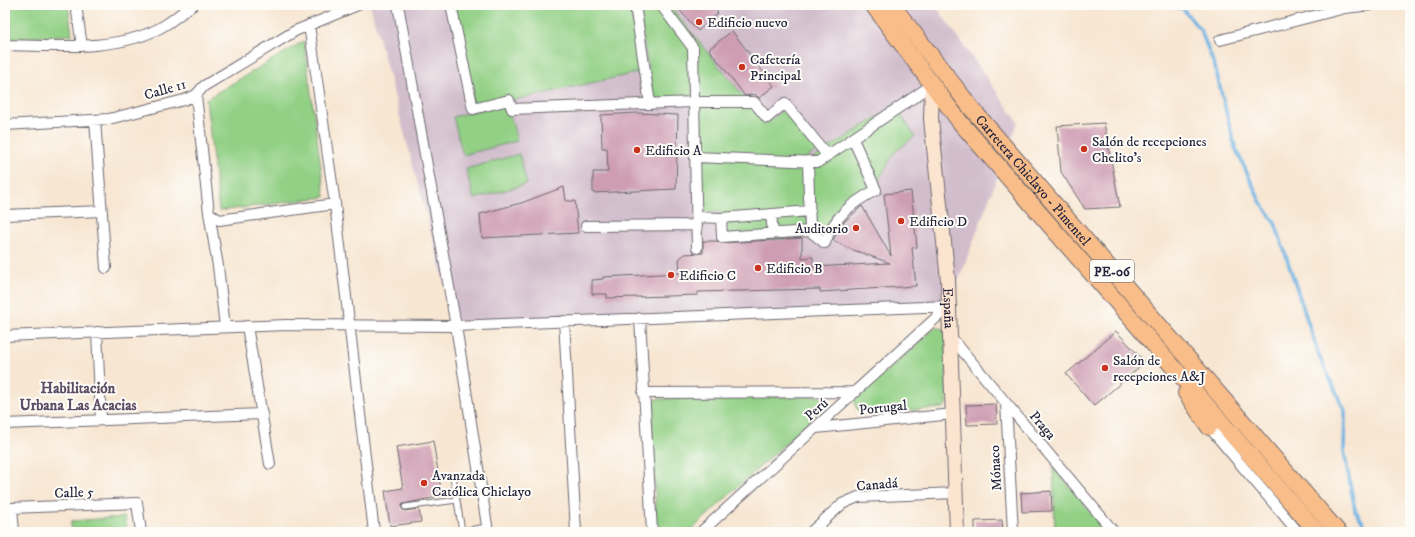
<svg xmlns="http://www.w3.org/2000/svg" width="1415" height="537" font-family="'IM FELL DW Pica',serif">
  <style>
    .industrial { fill: #d1bdcc }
    .green { fill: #92d085; stroke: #5a7960 }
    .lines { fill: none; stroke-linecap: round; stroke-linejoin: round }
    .stream { stroke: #6cb1e2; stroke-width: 3.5 }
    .building { fill: #ce9db2 }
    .lane-casing { stroke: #6d6770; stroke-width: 7 }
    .street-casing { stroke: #6d6770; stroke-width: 12 }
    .secondary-casing { stroke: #6d6770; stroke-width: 16 }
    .primary-casing { stroke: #6d6770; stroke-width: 18 }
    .lane { stroke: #fff; stroke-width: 5 }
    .street { stroke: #fff; stroke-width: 10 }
    .secondary { stroke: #fce5d0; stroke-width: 14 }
    .primary { stroke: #f8bd89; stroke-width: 16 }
    .poi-dot { fill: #c8321e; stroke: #fdfcf7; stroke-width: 1.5 }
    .labels { text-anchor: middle; stroke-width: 4; stroke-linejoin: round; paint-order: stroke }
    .shield { fill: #fdfcf7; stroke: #646373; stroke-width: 1 }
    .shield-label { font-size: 13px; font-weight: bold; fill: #22223b }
    .poi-label { font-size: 14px; fill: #22223b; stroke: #fdfcf7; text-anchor: start }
    .street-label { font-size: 14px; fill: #22223b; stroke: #fdfcf7 }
    .neighbourhood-label { font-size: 15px; font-weight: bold; fill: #5e4d65; stroke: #fdfcf7 }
  </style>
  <rect width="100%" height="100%" fill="#fdfcf7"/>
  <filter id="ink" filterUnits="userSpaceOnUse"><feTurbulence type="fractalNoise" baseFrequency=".025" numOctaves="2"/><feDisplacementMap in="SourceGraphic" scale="8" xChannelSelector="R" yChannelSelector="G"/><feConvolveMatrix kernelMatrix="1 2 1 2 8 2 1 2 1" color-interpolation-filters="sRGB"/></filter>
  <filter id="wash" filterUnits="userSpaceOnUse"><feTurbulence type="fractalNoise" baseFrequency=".012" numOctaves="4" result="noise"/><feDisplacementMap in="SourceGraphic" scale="16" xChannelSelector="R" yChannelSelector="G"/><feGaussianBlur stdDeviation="0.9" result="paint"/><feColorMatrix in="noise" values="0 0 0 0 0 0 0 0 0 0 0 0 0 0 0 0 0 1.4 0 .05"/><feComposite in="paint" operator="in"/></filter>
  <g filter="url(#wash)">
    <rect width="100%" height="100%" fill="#f7e6d2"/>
    <path class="industrial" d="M370 5H935L1018 122 949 306 456 326Z"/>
    <path class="green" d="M5 5H68L72 35 5 39Z
      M454 5H630L641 72 473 109Z
      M638 5H669L766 124 785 108 819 149 805 159 808 237 722 244 720 212H700L699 99 653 100Z
      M304 41 325 197 219 211 206 99Z
      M507 103 517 141 463 155 453 117Z
      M895 106 915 136 894 153 876 185 847 204 832 218 822 238H814L810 160Z
      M519 154 527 184 474 199 466 169Z
      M936 327 943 329 946 334 947 403 943 408 862 414 857 409 854 400Z
      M820 396 825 407 689 532H657L651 407 656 399Z
      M1053 467 1108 532H1055Z
      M125 517 127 532H71V521Z"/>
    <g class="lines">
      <path class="stream" d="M1167 5 1183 9 1201 31 1215 67 1235 147 1260 201 1275 223 1320 358 1345 411 1344 451 1355 510 1369 532"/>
    </g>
    <g id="blocks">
      <path class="building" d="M675 5H710L718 13 698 31Z
        M732 31 774 86 759 98 755 94 745 96 709 49Z
        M638 113 678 115 676 189 593 193V172H608L607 148H602L601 115Z
        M1104 123 1120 207 1085 209 1061 172 1057 126Z
        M564 187 566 201H575L578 233 482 238 480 214 521 203Z
        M911 191 917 247 912 248 916 286 820 292V289L698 292V295L607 298V294H592V280L603 279V277L680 273 679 259 685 254 703 253V241H717L722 243 802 238V258L813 257V267L890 263 845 247 833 240 844 222 862 206 891 256 884 194Z
        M1116 331 1145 362 1094 406 1066 374Z
        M996 404 997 424 967 425 966 405Z
        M433 441 442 496 403 504 401 507 404 511 419 509 421 522 390 526 385 491 403 488 396 447Z
        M1051 491 1052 511 1022 512 1021 493Z
        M1002 520 1003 532H975V521Z"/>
    </g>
  </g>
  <g filter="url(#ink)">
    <use href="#blocks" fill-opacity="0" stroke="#6d6770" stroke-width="1"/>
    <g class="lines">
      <defs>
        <path id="lane" d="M453 477 462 531 487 527
          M405 507 457 500"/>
        <path id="street" d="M76 5 82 46
          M398 5 456 326 488 532
          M451 5 473 109 509 100 512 109 694 102H754L767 118 785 103 827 155
          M635 5 650 104
          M661 5 693 48 697 248
          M309 25 335 204 374 532
          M1220 40 1345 8 1371 5
          M5 45C54 46 122 52 165 25 175 19 183 11 193 5
          M196 95 209 213 219 220 335 204
          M95 120 106 268
          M5 125 109 119 184 100 196 95 204 86 295 31 358 5
          M695 157 818 162 932 85
          M808 161 810 231
          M209 213 218 266 225 327
          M771 214 773 233
          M5 215 102 211
          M697 217 721 218 722 237 810 231 825 243C833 217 853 202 876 190L853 139
          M721 218 810 211
          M586 226 697 225
          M640 318 652 532
          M564 321 576 532
          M247 326 270 464
          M97 332 101 420
          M5 336 286 325 456 326 949 306
          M950 336 1114 532
          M643 393 856 392
          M1006 403 1013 532
          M5 424 262 414
          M1209 427 1298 532
          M816 428 953 414
          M14 532 12 508 137 503 141 532
          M701 532 949 306
          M811 532 842 504 858 497 956 493"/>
        <g id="secondary">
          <path id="s1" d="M932 85 931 119 948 280 957 532"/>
        </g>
        <g id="primary">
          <path d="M873 5 960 122 1317 532"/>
          <path id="s2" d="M892 5 972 109 1338 532"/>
          <path d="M1186 393 1209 427"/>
        </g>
      </defs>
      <use href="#lane" class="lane-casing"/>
      <use href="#street" class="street-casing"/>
      <use href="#secondary" class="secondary-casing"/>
      <use href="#primary" class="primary-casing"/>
      <use href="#lane" class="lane"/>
      <use href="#street" class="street"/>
      <use href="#secondary" class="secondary"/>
      <use href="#primary" class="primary"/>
    </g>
  </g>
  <g class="poi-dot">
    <circle cx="699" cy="22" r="4"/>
    <circle cx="742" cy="67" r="4"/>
    <circle cx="1084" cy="149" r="4"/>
    <circle cx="637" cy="150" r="4"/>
    <circle cx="901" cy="221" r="4"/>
    <circle cx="856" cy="228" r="4"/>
    <circle cx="758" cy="268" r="4"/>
    <circle cx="671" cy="275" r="4"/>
    <circle cx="1105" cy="368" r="4"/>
    <circle cx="424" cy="483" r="4"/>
  </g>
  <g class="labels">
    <rect class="shield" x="1090" y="260" width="44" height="22" rx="3"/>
    <g class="shield-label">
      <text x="1112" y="276">PE-06</text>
    </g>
    <g class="poi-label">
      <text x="707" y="27">Edificio nuevo</text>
      <text x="750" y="64">Cafetería<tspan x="750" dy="16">Principal</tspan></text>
      <text x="1092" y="146">Salón de recepciones<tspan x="1092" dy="16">Chelito's</tspan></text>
      <text x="645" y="155">Edificio A</text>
      <text x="909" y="226">Edificio D</text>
      <text x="848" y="233" text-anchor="end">Auditorio</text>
      <text x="766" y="273">Edificio B</text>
      <text x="679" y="280">Edificio C</text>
      <text x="1113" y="365">Salón de<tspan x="1113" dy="16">recepciones A&amp;J</tspan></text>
      <text x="432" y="480">Avanzada<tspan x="432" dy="16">Católica Chiclayo</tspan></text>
    </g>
    <g class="street-label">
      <text transform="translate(165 89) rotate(-16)" y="5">Calle 11</text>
      <text dy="5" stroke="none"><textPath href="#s2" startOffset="225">Carretera Chiclayo - Pimentel</textPath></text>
      <text dy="5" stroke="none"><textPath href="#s1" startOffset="224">España</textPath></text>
      <text transform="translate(883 407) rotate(-6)" y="5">Portugal</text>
      <text transform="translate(816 409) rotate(-42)" y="5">Perú</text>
      <text transform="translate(1043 425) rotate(50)" y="5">Praga</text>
      <text transform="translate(995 468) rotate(-93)" y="5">Mónaco</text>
      <text transform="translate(877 484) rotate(-5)" y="5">Canadá</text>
      <text transform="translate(74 492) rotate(-2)" y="5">Calle 5</text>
    </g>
    <g class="neighbourhood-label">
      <text x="78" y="393">Habilitación<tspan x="78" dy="17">Urbana Las Acacias</tspan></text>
    </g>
  </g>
  <rect width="1415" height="537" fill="none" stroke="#fdfcf7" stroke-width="20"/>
</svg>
